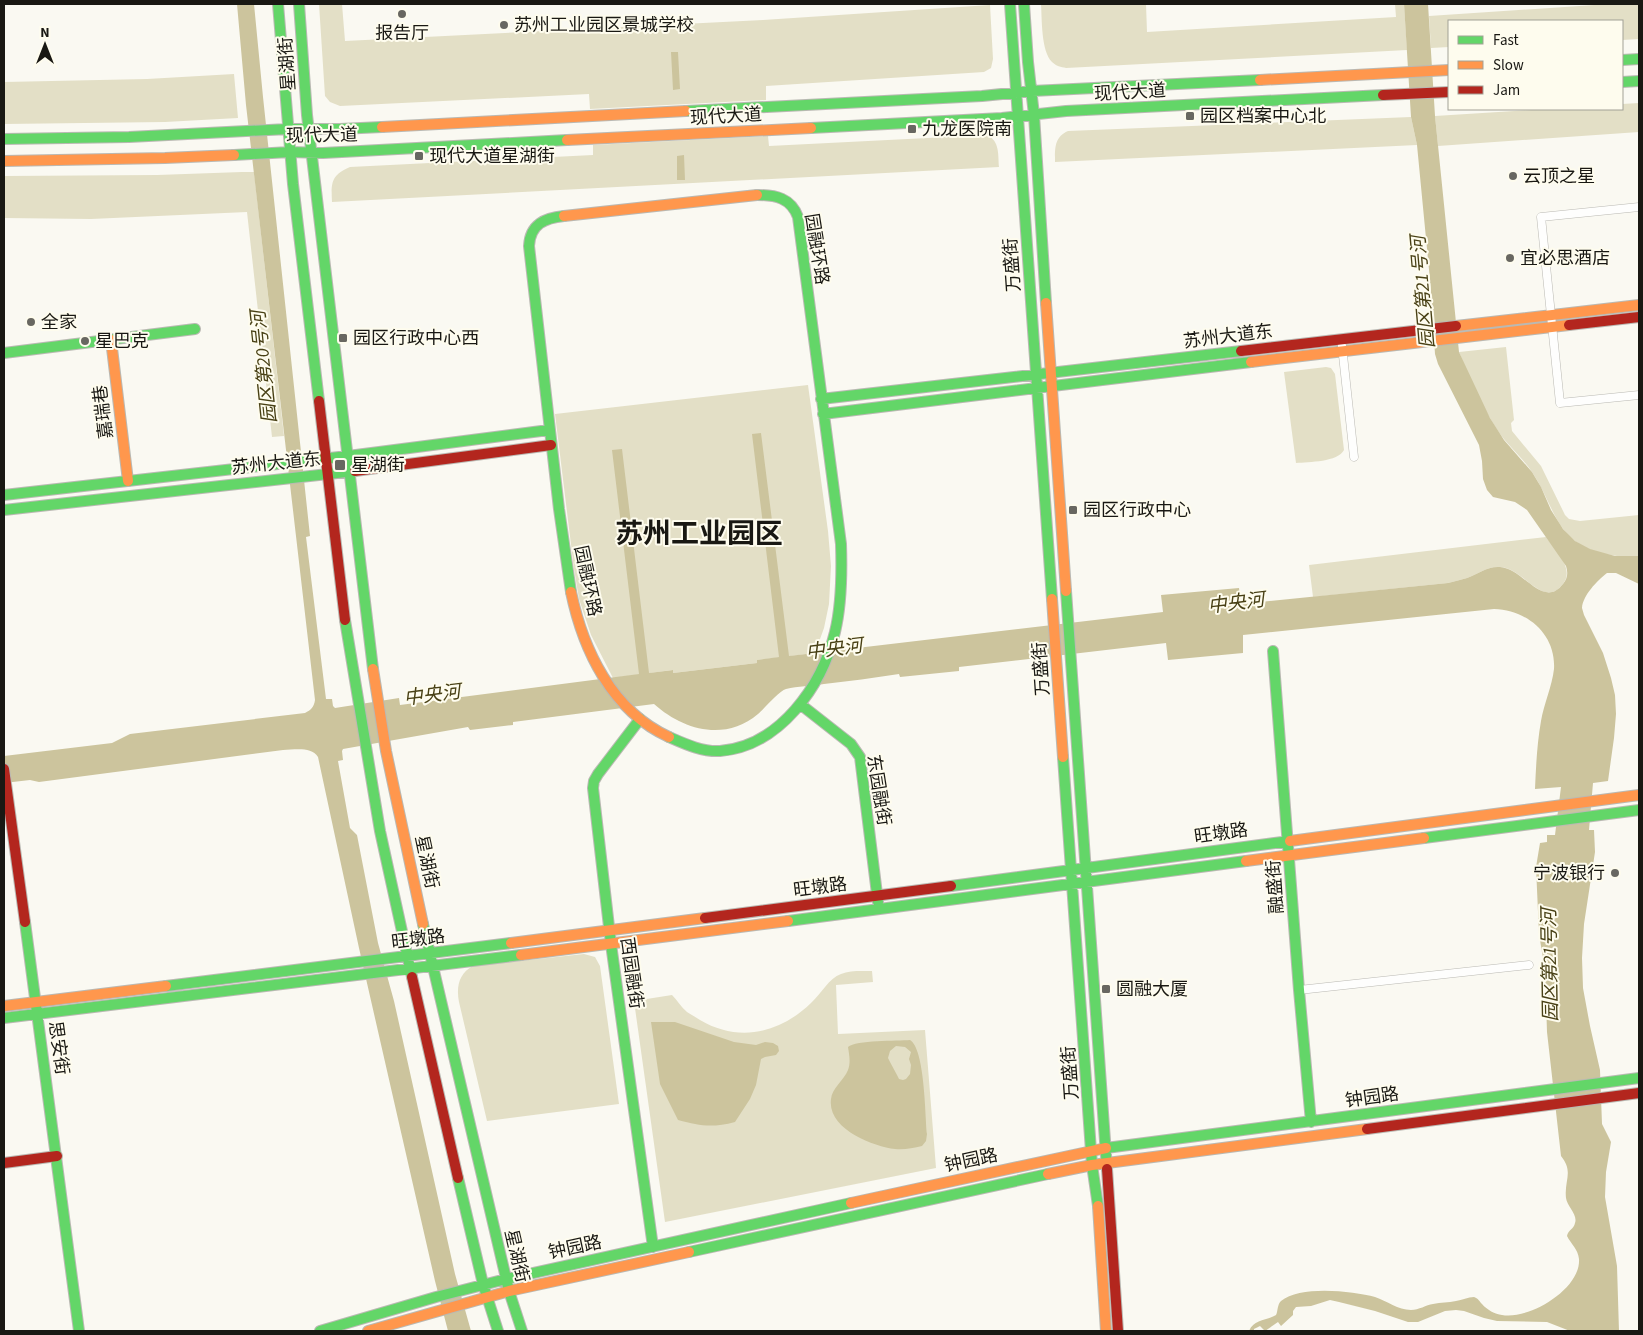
<svg xmlns="http://www.w3.org/2000/svg" width="1643" height="1335" font-family="'Source Sans 3','Noto Sans SC',sans-serif">
  <style>
    .green { fill: #e3dfc6 }
    .water { fill: #ccc49d; fill-rule: evenodd }
    .lines { fill: none; stroke-linecap: round; stroke-linejoin: round }
    .street-casing { stroke: #bab9b3; stroke-width: 9 }
    .fast-casing { stroke: #bab9b3; stroke-width: 12 }
    .slow-casing { stroke: #bab9b3; stroke-width: 12 }
    .jam-casing { stroke: #bab9b3; stroke-width: 12 }
    .street { stroke: #fefefd; stroke-width: 8 }
    .fast { stroke: #63d668; stroke-width: 10 }
    .slow { stroke: #ff974d; stroke-width: 10 }
    .jam { stroke: #b3261e; stroke-width: 10 }
    .poi-dot { fill: #686761; stroke: #fefcee; stroke-width: 2 }
    .labels { text-anchor: middle; stroke-width: 4; stroke-linejoin: round; paint-order: stroke }
    .poi-label { font-size: 18px; fill: #191813; stroke: #fefcee; text-anchor: start }
    .street-label { font-size: 18px; fill: #191813; stroke: #fefcee }
    .water-label { font-size: 19px; font-style: italic; fill: #484015; stroke: #fefcee }
    .town-label { font-size: 28px; font-weight: bold; fill: #191813; stroke: #fefcee }
  </style>
  <rect width="100%" height="100%" fill="#faf9f2"/>
  <path class="green" d="M319 4H342L345 41 763 20 990 5 993 59 991 68 984 72 766 86V100L590 109 589 94 340 106 330 102 325 96Z
    M1041 4H1146L1147 32 1396 17 1395 4H1404L1407 50 1066 68C1061 67 1056 66 1052 62 1041 51 1042 19 1041 4Z
    M1609 4H1639V39L1622 40V21H1449V47L1431 48 1429 16Z
    M234 74 238 118 165 122 4 124V82L147 79Z
    M1639 103V132L1438 146 1435 116 1547 109H1622V104Z
    M1411 117 1417 145 1055 162C1055 149 1054 137 1068 131Z
    M987 135C1000 141 998 155 999 167L332 202C331 183 331 175 350 167L593 155V145L768 136 769 146Z
    M242 172H254L284 436 272 437 247 212 91 219 4 218V176L157 175Z
    M1506 347 1514 420 1511 423 1512 431 1541 466 1565 515 1569 519 1580 521 1639 515V556C1628 558 1616 556 1605 554 1555 543 1556 508 1532 472 1522 457 1508 446 1498 431 1482 407 1470 379 1459 352Z
    M1326 367 1331 368 1335 374 1344 450C1338 462 1309 462 1296 463L1284 372Z
    M808 385 828 531 831 566 829 604 824 628 815 653 757 660V663L673 673 672 670 613 678 591 635 579 599 574 569 555 414Z
    M1546 537C1555 550 1575 568 1563 584 1543 610 1523 567 1500 567 1487 566 1478 574 1467 578 1461 580 1455 581 1448 583L1313 597 1309 565Z
    M584 954 595 957 600 966 619 1104 487 1121 459 1002C456 987 459 973 473 966Z
    M872 971 873 982 836 985 838 1034 925 1030 936 1168 665 1222 634 1001 672 995C677 1000 681 1007 687 1012 691 1015 696 1017 700 1020 739 1043 780 1033 811 1003 821 994 829 978 841 974 850 970 863 971 872 971Z"/>
  <path class="water" d="M237 4H254L263 97 310 536 306 537 326 699H332L333 706 335 708 399 698 400 705 639 674 612 450 622 449 649 673 673 670V673L757 663V660L779 657 752 434 761 433 789 656 1163 612 1161 595 1239 588 1241 604 1448 583C1455 581 1461 580 1467 578 1478 574 1487 566 1500 567 1523 568 1543 610 1563 584 1568 578 1568 572 1566 566L1527 510 1515 502 1493 497 1487 490 1483 479 1482 461 1479 445 1438 364 1435 354 1430 280 1417 145 1411 117 1404 4H1428L1435 116 1459 352 1490 418 1504 440 1532 472 1541 487 1551 510 1563 529 1575 541 1590 549 1615 556H1639V584L1616 573H1607C1597 581 1583 595 1582 608L1584 615 1603 653 1611 678 1615 695 1616 714 1614 738 1608 781 1593 783 1589 830H1594L1595 852 1584 924 1582 958 1583 988 1590 1026 1600 1070 1602 1124 1611 1142 1606 1172 1605 1197 1617 1266 1619 1331H1570L1547 1322 1497 1321 1484 1318 1464 1311 1456 1310 1445 1311 1418 1322H1408L1375 1311 1339 1302 1330 1300 1311 1306 1296 1307 1293 1311V1315L1281 1326 1278 1322 1265 1331 1260 1326 1254 1329V1331H1249C1254 1319 1266 1321 1276 1315 1278 1311 1277 1305 1281 1301 1300 1285 1353 1291 1375 1297 1387 1301 1398 1310 1411 1310 1419 1310 1426 1305 1433 1304 1441 1302 1448 1303 1456 1301 1462 1300 1468 1297 1474 1297 1479 1299 1479 1301 1482 1304 1487 1310 1495 1314 1502 1315 1529 1320 1581 1289 1579 1259 1578 1249 1571 1244 1567 1236 1568 1230 1574 1229 1575 1223 1578 1215 1567 1206 1566 1198 1564 1180 1574 1172 1561 1156L1547 1032 1545 970 1539 934 1536 867 1540 843 1547 842V835H1555L1561 787 1535 789C1536 766 1537 744 1541 721 1544 704 1552 686 1554 669 1556 634 1527 610 1494 609L1243 635V653L1168 660 1166 643 959 667V671L900 677 899 674C874 678 849 681 824 684 811 686 798 686 786 689 779 691 764 709 758 714 725 742 683 730 654 704L513 722V725L470 730 468 727 343 749 342 751 343 760 338 761 350 828 357 835 378 943 394 1001 455 1274 471 1331H448L435 1281 359 948 318 757C311 746 294 750 283 750L39 782 30 780 4 783V756L112 743 130 734 305 713C311 710 314 707 315 700L246 105Z
    M671 52H678L680 89 673 90Z
    M684 155 685 180H677V156Z
    M651 1022H675L734 1042 756 1045 765 1042 773 1043 778 1046 779 1051 776 1055 765 1057 761 1059 756 1085 750 1099 735 1122C712 1128 700 1126 678 1120L660 1084Z
    M910 1040C925 1049 925 1115 927 1134L926 1141 922 1146C913 1148 904 1150 895 1149 873 1146 827 1129 831 1099 832 1088 844 1080 848 1070 851 1062 849 1054 848 1047 856 1040 897 1041 910 1040ZM896 1046 905 1047 911 1052 909 1059 911 1065 910 1074 906 1079 903 1080 899 1079 897 1075 890 1062 888 1058 890 1051Z"/>
  <g class="lines">
    <defs>
      <path id="street" d="M1639 207 1541 217 1560 403 1639 395
        M1342 346 1354 457
        M1299 990 1529 965"/>
      <path id="fast" d="M278 4 293 184 319 401
        M299 4 307 115 373 669
        M1010 4 1052 599
        M1024 4 1028 62 1034 115 1046 303
        M1622 60 1639 59
        M1622 82 1639 81
        M686 111 982 96 1032 91 1260 80
        M811 128 1002 118 1066 111 1383 95
        M4 139 129 137 288 129H340L382 127
        M234 155 290 152 323 153 567 140
        M564 216C545 218 530 224 529 246L559 509 571 592
        M4 353 195 329
        M821 399 1241 351
        M823 414 1251 362
        M4 495 348 456 549 430
        M4 510 355 471
        M1066 591 1107 1169
        M345 620 380 831 412 977
        M1273 651 1299 990 1311 1122
        M800 704 851 744 860 757 878 902
        M640 719 598 774 594 781 593 788 611 944 653 1247
        M669 737C685 744 702 752 720 751 780 746 822 686 835 632 842 603 842 573 841 544L798 217C791 198 776 195 757 195
        M1063 757 1092 1165 1098 1206
        M1424 838 1639 810
        M951 886 1290 841
        M788 921 1246 861
        M25 922 79 1331
        M423 924 509 1291 522 1331
        M166 986 511 943
        M4 1018 521 955
        M1106 1148 1639 1078
        M458 1178 483 1284 498 1331
        M689 1252 1048 1174
        M320 1331 436 1297 506 1279 851 1203"/>
      <path id="slow" d="M1260 80 1449 70
        M382 127 686 111
        M567 140 811 128
        M4 161 165 158 234 155
        M564 216 757 195
        M1046 303 1066 591
        M1456 326 1639 305
        M111 340 128 481
        M1251 362 1569 325
        M571 592C583 650 612 711 669 737
        M1052 599 1063 757
        M373 669 386 751 423 924
        M1290 841 1639 795
        M1246 861 1424 838
        M511 943 705 918
        M521 955 788 921
        M4 1006 166 986
        M1048 1174 1092 1165 1367 1129
        M851 1203 1106 1148
        M1098 1206 1106 1331
        M368 1331 509 1291 689 1252"/>
      <path id="jam" d="M1383 95 1449 92
        M1569 325 1639 317
        M1241 351 1456 326
        M319 401 345 620
        M355 471 551 445
        M4 769 25 922
        M705 918 951 886
        M412 977 458 1178
        M1367 1129 1639 1093
        M4 1163 57 1156
        M1107 1169 1118 1331"/>
    </defs>
    <use href="#street" class="street-casing"/>
    <use href="#fast" class="fast-casing"/>
    <use href="#slow" class="slow-casing"/>
    <use href="#jam" class="jam-casing"/>
    <use href="#street" class="street"/>
    <use href="#fast" class="fast"/>
    <use href="#slow" class="slow"/>
    <use href="#jam" class="jam"/>
  </g>
  <g class="poi-dot">
    <circle cx="402" cy="14" r="5"/>
    <circle cx="504" cy="25" r="5"/>
    <rect x="1185" y="111" width="10" height="10" rx="2.5"/>
    <rect x="907" y="124" width="10" height="10" rx="2.5"/>
    <rect x="414" y="151" width="10" height="10" rx="2.5"/>
    <circle cx="1513" cy="176" r="5"/>
    <circle cx="1510" cy="258" r="5"/>
    <circle cx="31" cy="322" r="5"/>
    <rect x="338" y="333" width="10" height="10" rx="2.5"/>
    <circle cx="85" cy="341" r="5"/>
    <rect x="334" y="459" width="12" height="12" rx="2.5"/>
    <rect x="1068" y="505" width="10" height="10" rx="2.5"/>
    <circle cx="1615" cy="873" r="5"/>
    <rect x="1101" y="984" width="10" height="10" rx="2.5"/>
  </g>
  <g class="labels">
    <g class="poi-label">
      <text x="514" y="31">苏州工业园区景城学校</text>
      <text x="402" y="39" text-anchor="middle">报告厅</text>
      <text x="1200" y="122">园区档案中心北</text>
      <text x="922" y="135">九龙医院南</text>
      <text x="429" y="162">现代大道星湖街</text>
      <text x="1523" y="182">云顶之星</text>
      <text x="1520" y="264">宜必思酒店</text>
      <text x="41" y="328">全家</text>
      <text x="353" y="344">园区行政中心西</text>
      <text x="95" y="347">星巴克</text>
      <text x="351" y="471">星湖街</text>
      <text x="1083" y="516">园区行政中心</text>
      <text x="1605" y="879" text-anchor="end">宁波银行</text>
      <text x="1116" y="995">圆融大厦</text>
    </g>
    <g class="street-label">
      <text transform="translate(287 64) rotate(-94)" y="6">星湖街</text>
      <text transform="translate(1130 92) rotate(-3)" y="6">现代大道</text>
      <text transform="translate(726 116) rotate(-3)" y="6">现代大道</text>
      <text transform="translate(322 135) rotate(-1)" y="6">现代大道</text>
      <text transform="translate(817 249) rotate(81)" y="6">园融环路</text>
      <text transform="translate(1012 265) rotate(-94)" y="6">万盛街</text>
      <text transform="translate(1228 336) rotate(-7)" y="6">苏州大道东</text>
      <text transform="translate(103 412) rotate(-97)" y="6">嘉瑞巷</text>
      <text transform="translate(276 463) rotate(-6)" y="6">苏州大道东</text>
      <text transform="translate(588 581) rotate(78)" y="6">园融环路</text>
      <text transform="translate(1041 669) rotate(-94)" y="6">万盛街</text>
      <text transform="translate(879 790) rotate(81)" y="6">东园融街</text>
      <text transform="translate(1221 833) rotate(-8)" y="6">旺墩路</text>
      <text transform="translate(427 862) rotate(78)" y="6">星湖街</text>
      <text transform="translate(820 887) rotate(-7)" y="6">旺墩路</text>
      <text transform="translate(1275 887) rotate(-94)" y="6">融盛街</text>
      <text transform="translate(418 939) rotate(-7)" y="6">旺墩路</text>
      <text transform="translate(632 973) rotate(82)" y="6">西园融街</text>
      <text transform="translate(59 1048) rotate(82)" y="6">思安街</text>
      <text transform="translate(1070 1073) rotate(-94)" y="6">万盛街</text>
      <text transform="translate(1372 1097) rotate(-8)" y="6">钟园路</text>
      <text transform="translate(971 1160) rotate(-12)" y="6">钟园路</text>
      <text transform="translate(575 1247) rotate(-12)" y="6">钟园路</text>
      <text transform="translate(517 1256) rotate(77)" y="6">星湖街</text>
    </g>
    <g class="water-label">
      <text transform="translate(1422 292) rotate(-95)" y="7">园区第21号河</text>
      <text transform="translate(263 367) rotate(-96)" y="7">园区第20号河</text>
      <text transform="translate(1236 602) rotate(-7)" y="7">中央河</text>
      <text transform="translate(834 648) rotate(-7)" y="7">中央河</text>
      <text transform="translate(432 694) rotate(-7)" y="7">中央河</text>
      <text transform="translate(1549 965) rotate(-91)" y="7">园区第21号河</text>
    </g>
    <g class="town-label">
      <text x="699" y="543">苏州工业园区</text>
    </g>
  </g>
  <rect width="1643" height="1335" fill="none" stroke="#191813" stroke-width="10"/>
  <rect x="1448" y="20" width="175" height="90" fill="#fefcee" stroke="#a2a196"/>
  <rect x="1458" y="36" width="25" height="8" fill="#63d668" stroke="#a2a196"/>
  <text x="1493" y="45" font-size="15" fill="#191813">Fast</text>
  <rect x="1458" y="61" width="25" height="8" fill="#ff974d" stroke="#a2a196"/>
  <text x="1493" y="70" font-size="15" fill="#191813">Slow</text>
  <rect x="1458" y="86" width="25" height="8" fill="#b3261e" stroke="#a2a196"/>
  <text x="1493" y="95" font-size="15" fill="#191813">Jam</text>
  <g transform="translate(45 45)" stroke="#fefcee" stroke-width="4" paint-order="stroke">
  <path d="M0-4L9 19L0 12L-9 19Z" fill="#191813"/>
  <text y="-8" font-size="14" font-weight="bold" text-anchor="middle" fill="#191813">N</text>
  </g>
</svg>
